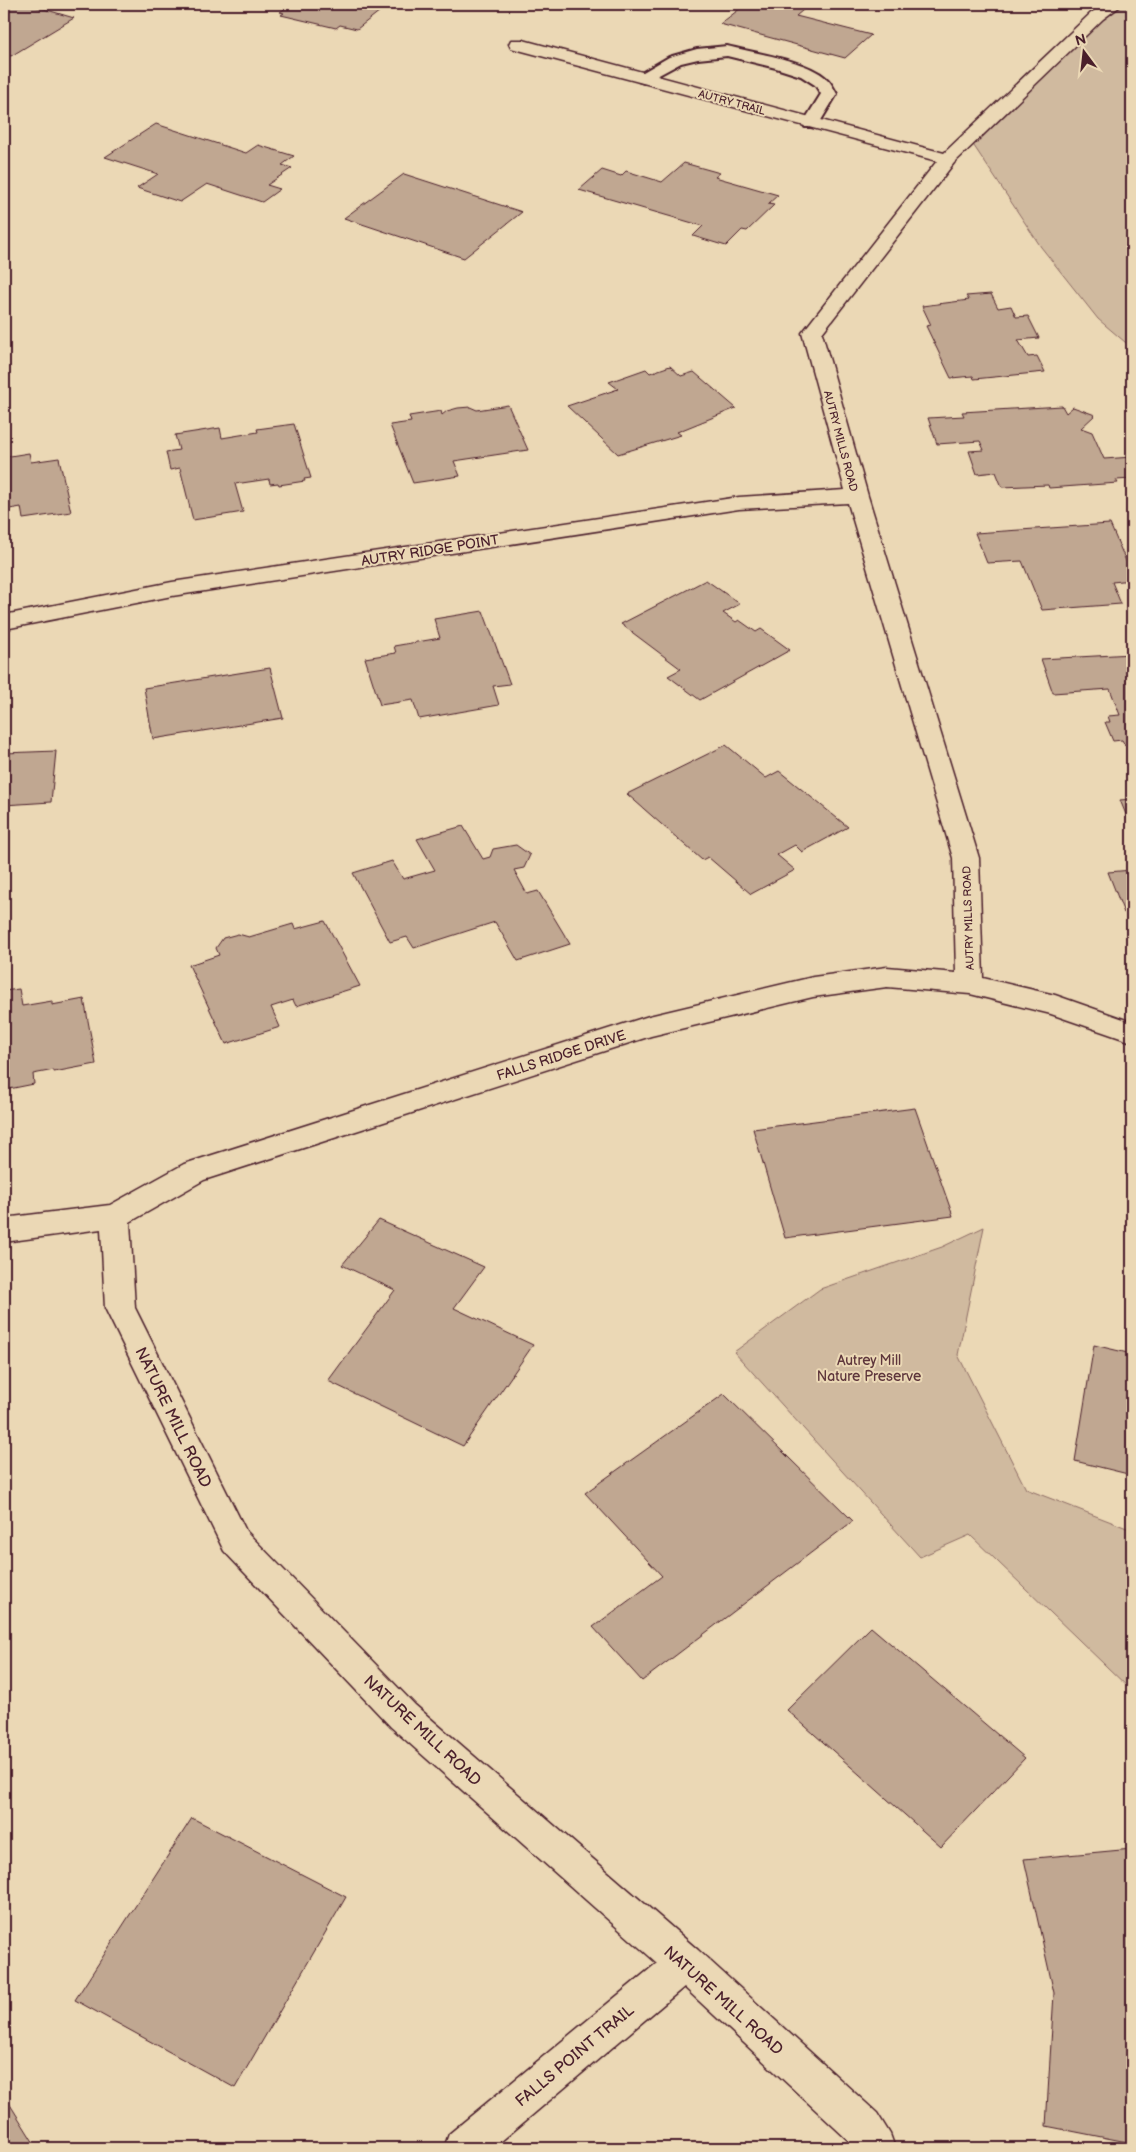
<svg xmlns="http://www.w3.org/2000/svg" width="1136" height="2152" font-family="'Balsamiq Sans',sans-serif">
  <style>
    .green { fill: #d0ba9f; stroke: #8d6c65 }
    .building { fill: #c0a791; stroke: #4a1f2b }
    .lines { fill: none; stroke-linecap: round; stroke-linejoin: round }
    .lane-casing { stroke: #4a1f2b; stroke-width: 4 }
    .street-casing { stroke: #4a1f2b; stroke-width: 3 }
    .lane { fill: #ebd8b5; fill-rule: evenodd }
    .street { fill: #ebd8b5; fill-rule: evenodd }
    .labels { text-anchor: middle; stroke-width: 4; stroke-linejoin: round; paint-order: stroke }
    .far-street-label { font-size: 11px; fill: #4a1f2b; stroke: #ebd8b5 }
    .street-label { font-size: 14px; fill: #4a1f2b; stroke: #ebd8b5 }
    .park-label { font-size: 14px; fill: #5e363c; stroke: #ebd8b5 }
    .near-street-label { font-size: 16px; fill: #4a1f2b; stroke: #ebd8b5 }
  </style>
  <rect width="100%" height="100%" fill="#ebd8b5"/>
  <filter id="ink" filterUnits="userSpaceOnUse"><feTurbulence type="fractalNoise" baseFrequency=".02" numOctaves="2"/><feDisplacementMap in="SourceGraphic" scale="10" xChannelSelector="R" yChannelSelector="G"/><feConvolveMatrix kernelMatrix="1 2 1 2 8 2 1 2 1" color-interpolation-filters="sRGB"/></filter>
  <g filter="url(#ink)">
    <path class="green" d="M1118 4H1132V348L1098 319 1041 247 972 143Z
      M984 1227 958 1355 1026 1489 1132 1530V1691L970 1535 920 1557 734 1352 820 1289 942 1247Z"/>
    <path class="building" d="M16 4H27L74 18 11 56 4 54V11Z
      M291 4H389L357 29 340 25 336 28 281 15 284 13 280 12Z
      M746 4H810L796 16 871 35 845 58 720 24Z
      M156 124 246 153 258 145 294 156 282 165 292 168 267 185 280 189 262 202 207 184 180 202 137 188 158 174 105 157Z
      M684 163 720 173 715 177 778 195 768 204 774 205 747 231 742 230 726 246 693 236 703 226 579 190 602 170 621 176 626 171 662 182Z
      M404 174 522 212 464 258 344 218Z
      M991 294 998 308 1011 306 1016 317 1028 316 1039 338 1018 340 1028 357 1037 356 1045 372 974 379 973 376 951 378 926 326 931 325 922 306 969 300 966 296Z
      M670 366 681 376 694 372 736 408 677 432 681 435 618 454 567 406 618 389 609 382 646 369 650 373Z
      M508 405 528 450 454 461 460 476 413 483 390 425 411 422 409 416 441 411 442 415 447 411 458 408 470 407 477 410Z
      M1062 406 1066 413 1073 407 1095 415 1081 428 1092 432 1104 459 1132 457V479L1116 480 1118 483 1049 488 1048 485 1002 487 996 472 977 474 969 451 984 450 980 441 937 444 928 418 964 416 962 412Z
      M294 424 311 478 304 479 305 481 279 485 278 483 270 484 269 479 235 484 243 512 193 520 180 468 170 470 166 452 179 450 175 435 220 428 222 438 258 432 257 429Z
      M29 453 31 462 59 458 71 512 23 519 21 507 4 510V457Z
      M1110 524 1132 575V580L1112 582 1121 604 1042 610 1022 561 987 563 975 533Z
      M706 580 740 604 723 613 736 622 739 620 756 632 761 629 790 650 700 700 668 676 681 669 621 624Z
      M483 611 510 684 493 686 499 705 419 719 413 700 380 705 365 658 396 653 394 646 440 638 434 619Z
      M1132 654V745H1125L1122 740 1113 741 1105 722H1110L1108 716 1120 715 1110 689 1053 693 1041 659Z
      M270 668 283 718 153 739 144 688Z
      M726 745 766 778 779 771 848 827 802 852 795 845 777 855 795 870 751 894 708 857 702 860 627 794Z
      M56 751 51 802 4 805V753Z
      M1132 799V829L1120 800Z
      M463 826 483 859 490 857 493 849 516 845 530 855 524 868 514 870 527 894 538 891 570 944 518 961 495 922 414 948 407 937 390 942 353 873 392 861 403 879 435 870 417 839Z
      M1132 870V912L1124 913 1108 872Z
      M325 921 360 986 296 1006 293 1000 271 1007 280 1027 226 1044 189 965 219 955 216 948 223 938 238 934 249 937 293 924 295 929Z
      M19 989 22 1006 52 1001V1005L84 999 96 1064 54 1072V1070L33 1074 34 1084 4 1090V991Z
      M915 1108 953 1216 785 1238 753 1129Z
      M379 1220 484 1267 454 1308 533 1345 463 1446 328 1381 395 1290 342 1265Z
      M1094 1345 1132 1354V1475L1075 1461Z
      M724 1394 853 1521 642 1681 593 1627 662 1576 585 1493Z
      M871 1627 1025 1758 941 1847 787 1710Z
      M192 1818 346 1897 235 2088 75 2000Z
      M1132 1849V2143L1046 2126 1054 1993 1024 1859Z
      M4 2095 37 2148H4Z"/>
    <g class="lines">
      <defs>
        <path id="lane" d="M727 46C754 53 806 60 826 78 831 82 834 89 837 94L817 127H805L803 123 821 94 815 85 801 76 776 68 727 56 698 59 681 63 644 83 638 81 636 78 638 75 669 57 697 49Z"/>
        <path id="street" d="M1104 4H1123L1103 19 954 163 822 333 868 496 979 858 983 978 1055 995 1132 1022V1042L1051 1014 970 994 887 987 813 997 651 1036 204 1180 130 1222 135 1308 246 1531 415 1705 698 1950 877 2113 890 2134 895 2148H854L849 2141 684 1987 493 2148H444L449 2134 657 1963 391 1727 224 1551 105 1308 101 1229 4 1242V1218L110 1205 184 1164 649 1016 813 977 887 967 956 973 953 858 848 503 739 509 172 596 5 629 4 615 172 582 739 497 845 490 802 333 937 161 511 48 509 44 511 40H523L944 153 1091 13Z"/>
      </defs>
      <use href="#lane" class="lane-casing"/>
      <use href="#street" class="street-casing"/>
      <use href="#lane" class="lane"/>
      <use href="#street" class="street"/>
    </g>
  </g>
  <g class="labels">
    <g class="far-street-label">
      <text transform="translate(732 102) rotate(15)" y="4">AUTRY TRAIL</text>
      <text transform="translate(841 441) rotate(75)" y="4">AUTRY MILLS ROAD</text>
      <text transform="translate(968 918) rotate(-92)" y="4">AUTRY MILLS ROAD</text>
    </g>
    <g class="street-label">
      <text transform="translate(430 550) rotate(-9)" y="5">AUTRY RIDGE POINT</text>
      <text transform="translate(561 1055) rotate(-18)" y="5">FALLS RIDGE DRIVE</text>
    </g>
    <g class="park-label">
      <text x="869" y="1365">Autrey Mill<tspan x="869" dy="16">Nature Preserve</tspan></text>
    </g>
    <g class="near-street-label">
      <text transform="translate(174 1417) rotate(64)" y="6">NATURE MILL ROAD</text>
      <text transform="translate(423 1730) rotate(43)" y="6">NATURE MILL ROAD</text>
      <text transform="translate(724 2000) rotate(42)" y="6">NATURE MILL ROAD</text>
      <text transform="translate(574 2055) rotate(-40)" y="6">FALLS POINT TRAIL</text>
    </g>
  </g>
  <rect width="1136" height="2152" fill="none" stroke="#ebd8b5" stroke-width="20"/>
  <rect x="10" y="10" width="1116" height="2132" fill="none" stroke="#4a1f2b" stroke-width="2" filter="url(#ink)"/>
  <g transform="translate(1084 52) rotate(345)" stroke="#ebd8b5" stroke-width="4" paint-order="stroke">
  <path d="M0-4L9 19L0 12L-9 19Z" fill="#4a1f2b"/>
  <text y="-8" font-size="14" font-weight="bold" text-anchor="middle" fill="#4a1f2b">N</text>
  </g>
</svg>
